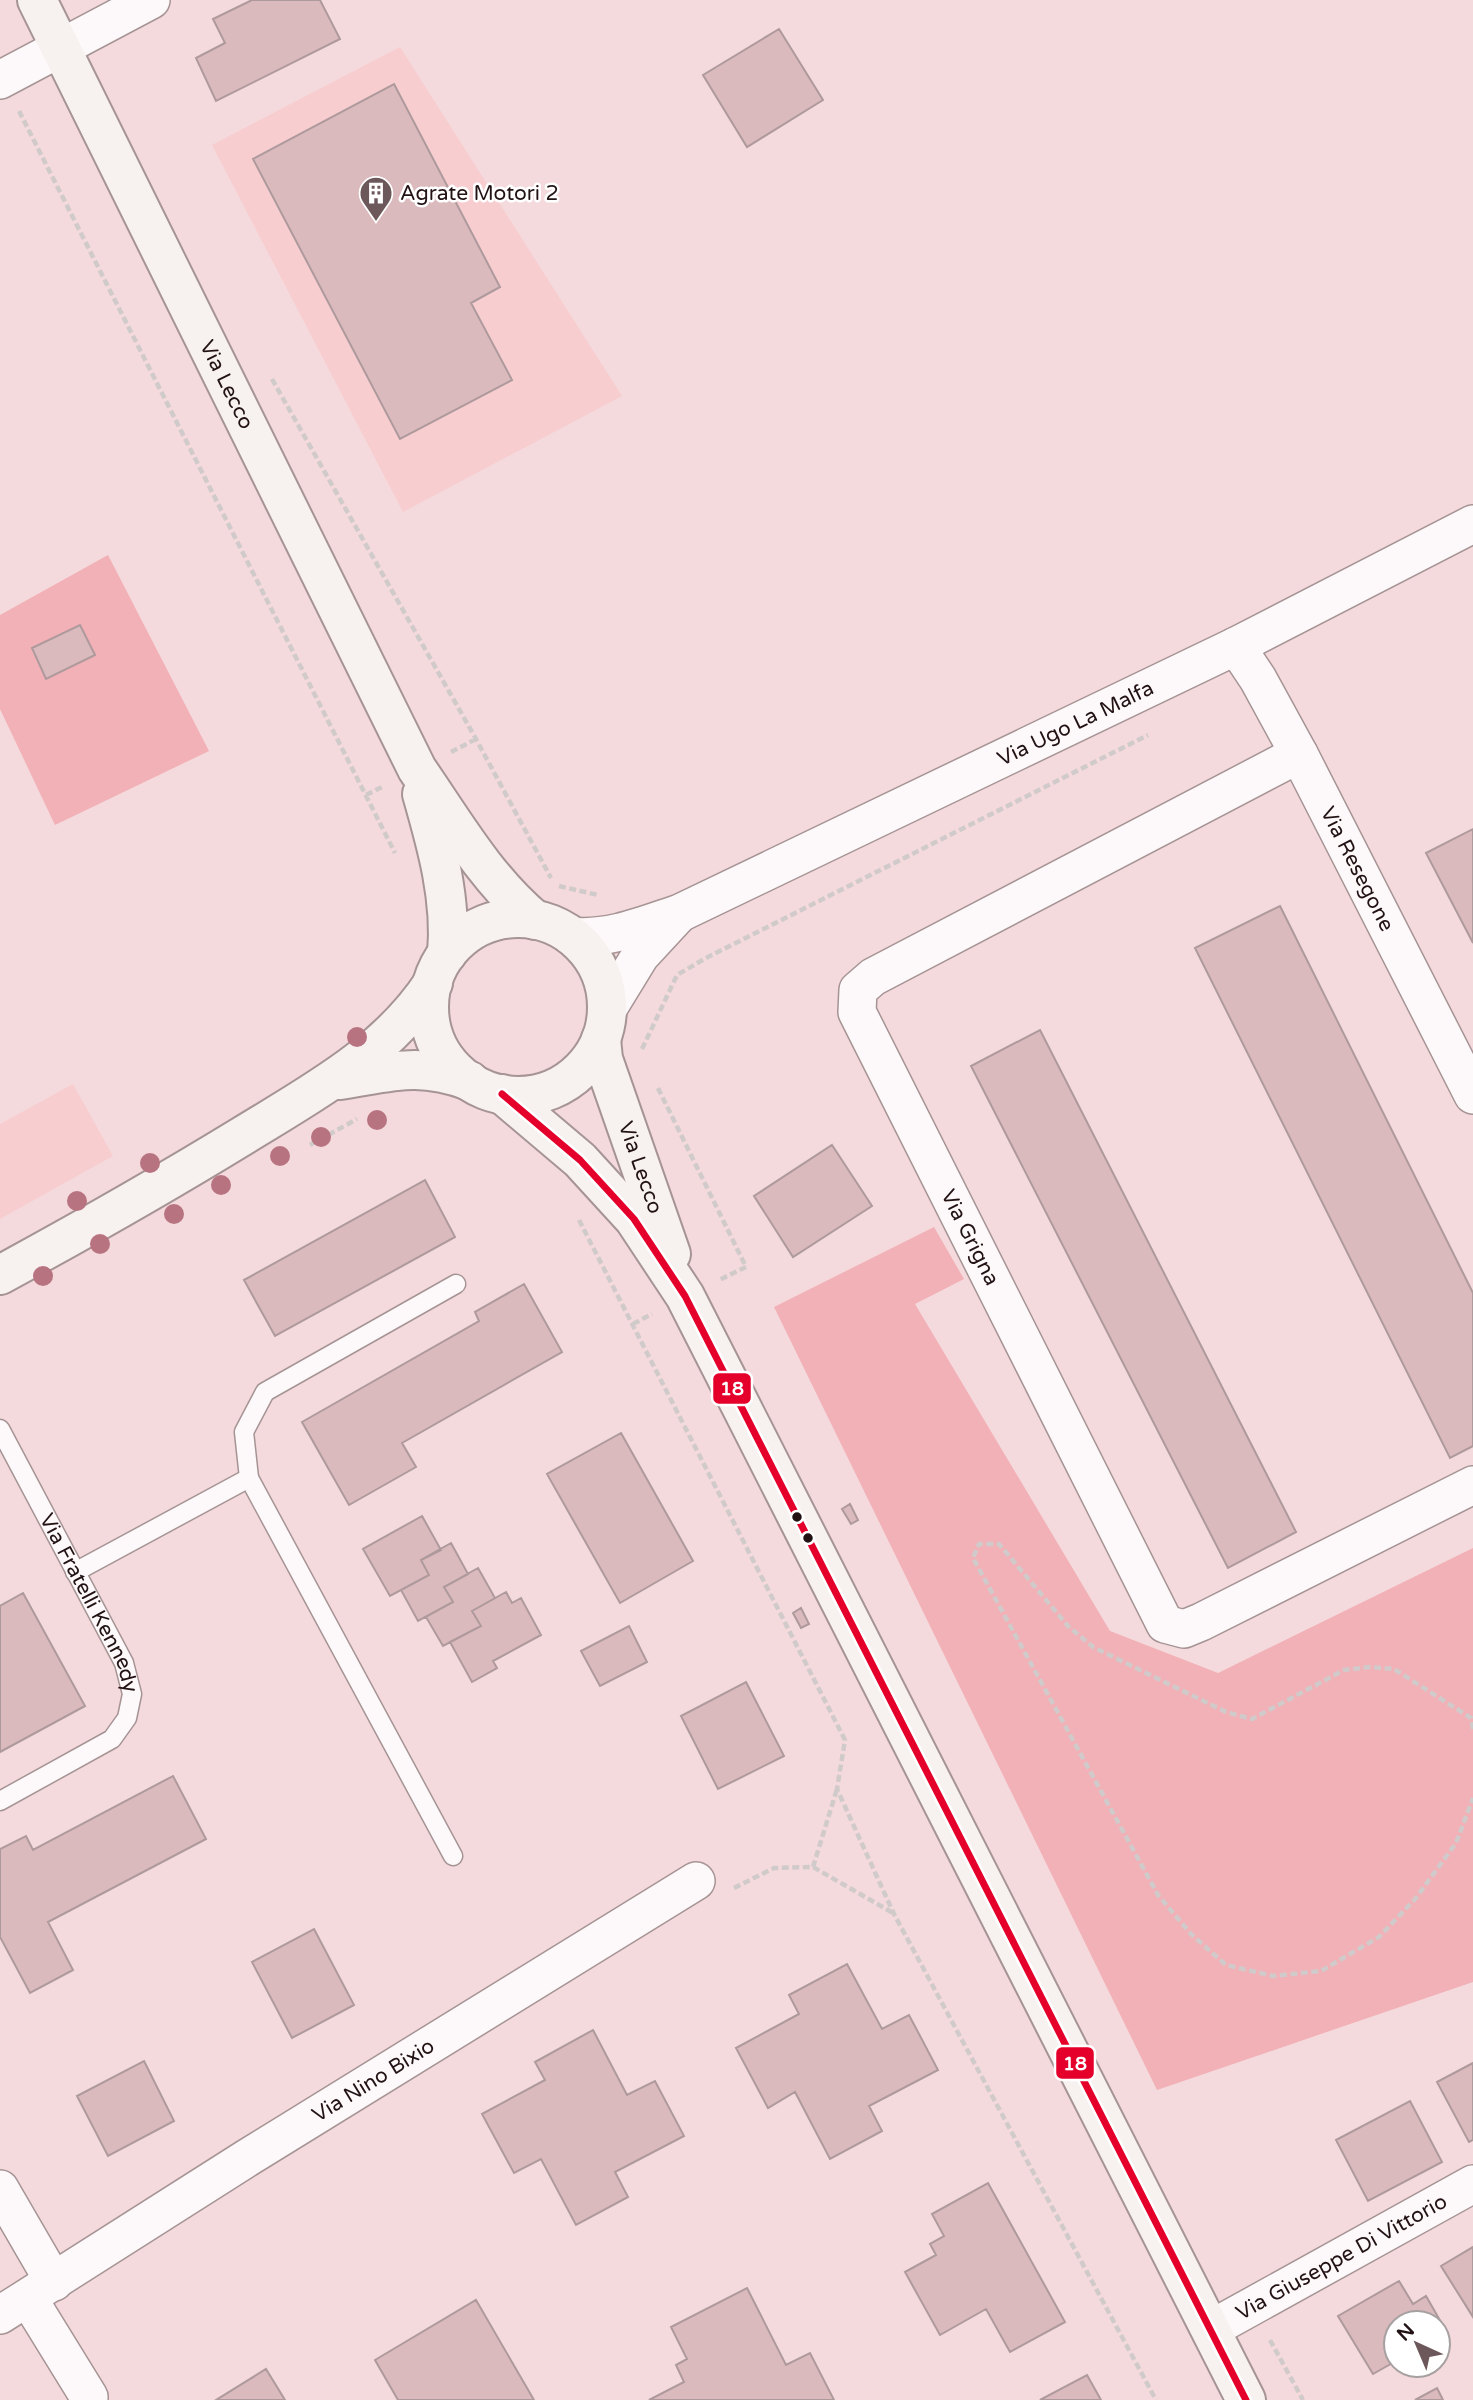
<svg xmlns="http://www.w3.org/2000/svg" width="1473" height="2400" font-family="'Varela Round',sans-serif">
  <style>
    .built { fill: #f7cdd0 }
    .green { fill: #f2b0b7 }
    .building { fill: #dbbabd; stroke: #ae9a9c; stroke-width: 2 }
    .lines { fill: none; stroke-linecap: round; stroke-linejoin: round }
    .lane-casing { stroke: #a69495; stroke-width: 21 }
    .street-casing { stroke: #a69495; stroke-width: 40 }
    .secondary-casing { stroke: #a69495; stroke-width: 42 }
    .path { stroke: #d1caca; stroke-width: 4.5; stroke-dasharray: 7 3.5; stroke-linecap: butt }
    .lane { stroke: #fdf9fa; stroke-width: 18 }
    .street { stroke: #fdf9fa; stroke-width: 37 }
    .secondary { stroke: #f7f2f0; stroke-width: 38 }
    .bus-1-casing { stroke: #fff; stroke-width: 12 }
    .bus-1 { stroke: #e4002b; stroke-width: 7 }
    .tree { fill: #b87381 }
    .bus-dot { fill: #221214; stroke: #fff; stroke-width: 2.5 }
    .labels { text-anchor: middle; stroke-width: 5; stroke-linejoin: round; paint-order: stroke }
    .poi-label { font-size: 21px; fill: #221214; stroke: #fff; text-anchor: start }
    .street-label { font-size: 21px; fill: #221214; stroke: #fff }
    .line-badge { stroke: #fff; stroke-width: 2.5 }
    .badge-label { font-size: 19px; text-anchor: middle; font-weight: bold; fill: #fff }
  </style>
  <rect width="100%" height="100%" fill="#f4dadc"/>
  <path class="built" d="M400 47 622 396 403 512 212 145Z
    M73 1084 113 1156 0 1219V1124Z"/>
  <path class="green" d="M108 555 209 751 55 825 0 709V615Z
    M934 1227 964 1279 915 1304 1110 1631 1218 1673 1473 1548V1982L1157 2090 774 1307Z"/>
  <path class="building" d="M252 0H320L340 39 216 101 196 58 225 43 213 19Z
    M779 29 823 100 747 147 703 75Z
    M394 84 500 287 471 303 512 380 400 439 253 159Z
    M80 625 95 655 46 679 32 648Z
    M1473 829V943L1426 853Z
    M1280 906 1473 1293V1446L1450 1458 1195 948Z
    M1040 1030 1296 1532 1228 1568 971 1066Z
    M832 1145 872 1206 793 1257 754 1196Z
    M425 1180 455 1237 275 1336 244 1280Z
    M524 1284 562 1352 402 1443 416 1467 349 1505 302 1422 479 1321 475 1312Z
    M621 1433 693 1561 620 1603 547 1474Z
    M850 1504 858 1520 851 1524 842 1509Z
    M422 1516 441 1550 421 1560 429 1575 390 1596 363 1549Z
    M451 1543 468 1574 444 1587 453 1602 418 1621 401 1590 429 1575 421 1560Z
    M478 1568 495 1598 472 1611 481 1626 443 1646 426 1617 453 1602 444 1587Z
    M506 1592 512 1603 521 1598 541 1635 493 1661 497 1668 472 1682 450 1642 481 1626 472 1611Z
    M23 1593 85 1706 0 1752V1606Z
    M801 1608 809 1624 801 1628 793 1613Z
    M629 1626 647 1662 600 1686 581 1651Z
    M746 1682 784 1756 718 1789 681 1716Z
    M173 1776 206 1839 48 1922 73 1970 30 1993 0 1937V1849L26 1836 33 1850Z
    M314 1929 354 2005 292 2038 252 1962Z
    M847 1964 882 2029 909 2015 938 2070 869 2106 882 2131 830 2159 795 2092 768 2108 736 2048 799 2014 789 1995Z
    M593 2030 627 2095 655 2081 684 2136 615 2172 628 2197 576 2225 541 2159 514 2173 482 2114 545 2080 535 2062Z
    M144 2061 174 2121 108 2156 77 2096Z
    M1473 2063V2140L1469 2142 1437 2082Z
    M1410 2101 1442 2162 1368 2201 1336 2140Z
    M988 2183 1065 2322 1010 2352 986 2309 940 2335 905 2272 936 2255 930 2244 944 2236 932 2214Z
    M1473 2247V2317L1441 2266Z
    M1399 2281 1413 2304 1426 2296 1446 2331 1438 2336V2323H1396V2361L1373 2374 1338 2316Z
    M747 2288 786 2365 810 2353 834 2400H649L684 2382 676 2365 687 2359 671 2327Z
    M476 2300 534 2400H398L375 2360Z
    M266 2369 285 2400H216Z
    M1087 2375 1101 2400H1040Z
    M1437 2388 1443 2400H1415Z"/>
  <g class="lines">
    <defs>
      <g id="lane">
        <path id="s1" d="M0 1429 124 1663 132 1694 127 1718 112 1739 0 1801"/>
        <path d="M249 1478 453 1856"/>
        <path d="M75 1572 249 1478 244 1432 265 1392 456 1284"/>
      </g>
      <g id="street">
        <path d="M0 80 151 0"/>
        <path id="s2" d="M1236 646 1258 679 1299 754 1473 1095"/>
        <path id="s3" d="M1299 754 873 977 858 990 857 1012 1165 1624 1184 1629 1201 1622 1473 1485"/>
        <path id="s4" d="M571 936C609 940 644 925 680 913L1236 646 1473 524"/>
        <path d="M607 1010 640 956 677 916"/>
        <path d="M0 2189 54 2282"/>
        <path d="M28 2298 89 2397 88 2400"/>
        <path id="s5" d="M0 2315 247 2158 696 1881"/>
        <path id="s6" d="M1211 2329 1473 2184"/>
      </g>
      <g id="secondary">
        <path id="s7" d="M37 0 417 769C453 821 485 878 535 920"/>
        <path d="M422 794C437 846 452 900 447 954"/>
        <circle cx="518" cy="1007" r="89"/>
        <path id="s8" d="M601 1039 603 1059 671 1254"/>
        <path d="M340 1080C393 1072 417 1062 470 1081"/>
        <path d="M502 1094 580 1160 634 1219 685 1296 1246 2400"/>
        <path d="M0 1275C83 1230 164 1184 244 1135 314 1092 387 1053 433 983"/>
      </g>
    </defs>
    <use href="#lane" class="lane-casing"/>
    <use href="#street" class="street-casing"/>
    <use href="#secondary" class="secondary-casing"/>
    <path class="path" d="M19 111 395 853
      M272 379 476 739 551 878
      M451 752 476 739
      M366 795 384 786
      M559 886 598 895
      M642 1049 677 975 706 958 1148 735
      M658 1088 746 1267 719 1280
      M310 1145 357 1119
      M579 1220 845 1740 837 1789 894 1914 1156 2400
      M633 1324 652 1314
      M1473 1729 1471 1718 1394 1669 1370 1667 1344 1670 1252 1719 1226 1712 1093 1647 1068 1626 999 1544H979L973 1558 1158 1895 1191 1934 1226 1965 1273 1976 1321 1971 1379 1937 1416 1898 1456 1843 1473 1798
      M813 1867 837 1789
      M734 1888 774 1868 813 1867 893 1913
      M1270 2340 1303 2400"/>
    <use href="#lane" class="lane"/>
    <use href="#street" class="street"/>
    <use href="#secondary" class="secondary"/>
    <defs>
      <path id="bus-1" d="M502 1094 580 1160 634 1219 685 1296 1246 2400"/>
    </defs>
    <use href="#bus-1" class="bus-1-casing"/>
    <use href="#bus-1" class="bus-1"/>
  </g>
  <g class="tree">
    <circle cx="357" cy="1037" r="10"/>
    <circle cx="377" cy="1120" r="10"/>
    <circle cx="321" cy="1137" r="10"/>
    <circle cx="280" cy="1156" r="10"/>
    <circle cx="150" cy="1163" r="10"/>
    <circle cx="221" cy="1185" r="10"/>
    <circle cx="77" cy="1201" r="10"/>
    <circle cx="174" cy="1214" r="10"/>
    <circle cx="100" cy="1244" r="10"/>
    <circle cx="43" cy="1276" r="10"/>
  </g>
  <defs>
    <symbol id="building-pin" viewBox="-11 -11 22 30"><path d="M0 17L-7.5 6A9.5 9.5 0 1 1 7.5 6Z" fill="#6c585a" stroke="#fff"/><path d="M-4-6H4V6H1V3H-1V6H-4ZM-2.5-4.3h1.7v1.8h-1.7ZM.8-4.3h1.7v1.8H.8ZM-2.5-1h1.7V.8h-1.7ZM.8-1h1.7V.8H.8Z" fill="#fff"/></symbol>
  </defs>
  <g fill-rule="evenodd">
    <use href="#building-pin" x="357" y="174" width="38" height="52"/>
  </g>
  <g class="bus-dot">
    <circle cx="797" cy="1517" r="6"/>
    <circle cx="808" cy="1538" r="6"/>
  </g>
  <g class="labels">
    <g class="poi-label">
      <text x="400" y="200">Agrate Motori 2</text>
    </g>
    <g class="street-label">
      <text dy="7" stroke="none"><textPath href="#s7" startOffset="429">Via Lecco</textPath></text>
      <text dy="7" stroke="none"><textPath href="#s4" startOffset="551">Via Ugo La Malfa</textPath></text>
      <text dy="7" stroke="none"><textPath href="#s2" startOffset="254">Via Resegone</textPath></text>
      <text dy="7" stroke="none"><textPath href="#s8" startOffset="135">Via Lecco</textPath></text>
      <text dy="7" stroke="none"><textPath href="#s3" startOffset="775">Via Grigna</textPath></text>
      <text dy="7" stroke="none"><textPath href="#s1" startOffset="196">Via Fratelli Kennedy</textPath></text>
      <text dy="7" stroke="none"><textPath href="#s5" startOffset="441">Via Nino Bixio</textPath></text>
      <text dy="7" stroke="none"><textPath href="#s6" startOffset="149">Via Giuseppe Di Vittorio</textPath></text>
    </g>
  </g>
  <g class="line-badge">
    <rect x="712" y="1372" width="40" height="33" rx="7" fill="#e4002b"/>
    <rect x="1055" y="2046" width="40" height="34" rx="7" fill="#e4002b"/>
  </g>
  <g class="badge-label">
    <text x="732" y="1395">18</text>
    <text x="1075" y="2070">18</text>
  </g>
  <g transform="translate(1417 2344) rotate(316)"><circle r="33" fill="#ffffff" stroke="#a7a0a1" stroke-width="2"/>
  <path d="M0-5L12 26L0 18L-12 26Z" fill="#6c585a"/>
  <text y="-10" font-size="19" font-weight="bold" text-anchor="middle" fill="#221214">N</text>
  </g>
</svg>
